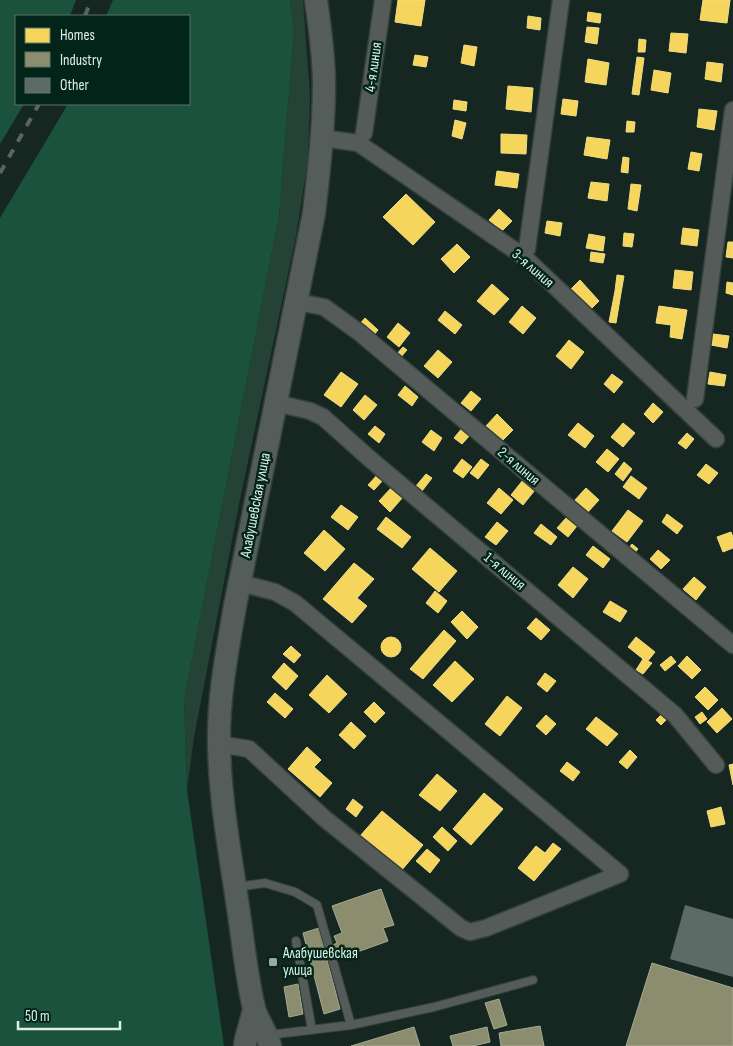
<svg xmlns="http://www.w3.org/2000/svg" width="733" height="1046" font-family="'Sofia Sans Condensed',sans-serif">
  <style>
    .green { fill: #254236 }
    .forest { fill: #1b523e }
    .homes { fill: #f6d55c; stroke: #eedd86 }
    .industry { fill: #8c8c6e; stroke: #a4aa92 }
    .building { fill: #5c6b65 }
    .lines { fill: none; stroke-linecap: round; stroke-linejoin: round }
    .lane-casing { stroke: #34413c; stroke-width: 10 }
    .street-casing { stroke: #34413c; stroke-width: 19 }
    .secondary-casing { stroke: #34413c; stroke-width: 25 }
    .lane { stroke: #555b58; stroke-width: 8 }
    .street { stroke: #555b58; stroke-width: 16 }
    .secondary { stroke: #545d59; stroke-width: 22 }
    .rail { stroke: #5c6461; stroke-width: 4; stroke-dasharray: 9 9; stroke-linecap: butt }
    .poi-dot { fill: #97aaa2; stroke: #032519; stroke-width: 2 }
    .labels { text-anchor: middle; stroke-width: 5; stroke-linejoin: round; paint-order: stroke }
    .street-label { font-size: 15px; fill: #ddf0e7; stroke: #032519 }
    .poi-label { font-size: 15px; fill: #ddf0e7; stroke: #032519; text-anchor: start }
  </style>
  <rect width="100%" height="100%" fill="#162721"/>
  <path class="green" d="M290 0H303L310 95 308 160 296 236 240 499 194 737 187 790 184 700 279 216 294 31Z"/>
  <path class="forest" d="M0 0H76L70 16H16V104H24L0 144Z
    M113 0H290L294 31 279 216 184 700 187 790 224 1046H0V218L68 104H189V16H106Z"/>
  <path class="homes" d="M398 0H425L421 26 395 22Z
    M703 0H730L727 23 700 20Z
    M588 12 601 14 600 23 587 21Z
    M528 16 541 18 540 30 527 28Z
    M587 27 599 28 597 44 585 42Z
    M671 33 688 34 686 53 669 51Z
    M639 39 646 40 645 52H638Z
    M464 45 477 47 474 66 461 63Z
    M415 55 428 57 426 67 413 65Z
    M637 57 644 58 639 95 632 94Z
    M588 59 609 63 606 85 585 82Z
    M707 62 723 64 721 82 705 79Z
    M654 70 671 73 668 93 651 90Z
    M508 86 533 88 531 112 506 109Z
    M563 99 578 101 576 116 561 114Z
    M454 100 467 102 466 111 453 109Z
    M699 109 717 111 714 130 697 127Z
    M455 120 466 123 462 139 452 136Z
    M627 121 635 122 634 132H626Z
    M501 134 527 135 526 154 501 153Z
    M587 137 610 140 607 159 584 155Z
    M691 152 702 154 699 171 688 169Z
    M623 157 629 158 628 173 621 172Z
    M497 171 519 174 517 188 495 185Z
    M591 182 609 184 607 201 588 198Z
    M631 184 641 185 637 211 628 209Z
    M406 194 435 222 413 245 383 217Z
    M499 209 512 221 502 231 489 220Z
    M547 221 562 223 560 236 545 233Z
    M683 228 699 230 697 246 681 244Z
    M624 233 634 234 632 247 623 246Z
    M589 234 605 237 603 251 586 248Z
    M728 242H733V258L726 257Z
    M457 244 470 257 454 273 441 259Z
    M591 252 605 254 603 263 590 261Z
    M675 270 693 272 691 290 673 288Z
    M617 275 624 276 621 293 615 291Z
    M580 280 599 301 590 310 571 289Z
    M727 282 733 283V295L726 293Z
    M492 284 509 299 494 315 477 301Z
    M615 291 621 293 616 323 609 322Z
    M522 306 536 318 523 334 509 322Z
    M659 306 687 310 682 339 670 337 671 325 656 323Z
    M445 311 462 325 455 334 438 320Z
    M365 318 378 330 373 336 359 325Z
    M398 323 410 333 399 347 387 337Z
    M713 334 729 336 727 348 711 345Z
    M569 340 584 352 571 369 556 356Z
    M403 347 407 350 400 358 396 355Z
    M438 350 452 362 438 378 424 366Z
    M341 372 358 384 341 407 324 395Z
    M710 372 726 375 724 386 708 384Z
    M612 374 623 382 614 393 604 384Z
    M405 386 418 397 412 406 398 395Z
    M471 391 481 399 471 411 461 403Z
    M365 395 377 405 364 420 353 410Z
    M653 403 663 412 653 423 644 414Z
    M497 414 513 430 502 441 486 426Z
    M578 423 594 436 585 448 568 435Z
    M623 423 635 433 623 447 611 437Z
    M375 426 385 434 379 443 368 434Z
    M463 427 471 434 462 444 454 438Z
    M431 430 442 438 434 451 422 442Z
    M687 433 694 439 686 449 678 443Z
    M607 449 619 459 608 472 596 462Z
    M462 459 472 467 463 478 453 471Z
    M481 459 489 465 478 479 470 473Z
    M624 462 632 469 623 481 615 474Z
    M706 464 718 473 709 484 697 475Z
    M378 474 384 479 374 490 368 485Z
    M426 474 432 478 422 491 416 486Z
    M631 476 647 488 639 499 623 487Z
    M523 480 535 490 523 505 511 495Z
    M392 487 403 497 390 512 379 501Z
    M499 488 513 500 501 514 487 503Z
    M586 488 599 500 587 513 574 501Z
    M341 505 358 517 348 530 331 517Z
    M628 510 643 521 627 542 612 531Z
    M667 514 683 526 677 534 662 522Z
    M386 517 411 537 402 548 377 529Z
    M566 518 577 526 568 537 557 528Z
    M497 522 508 531 496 545 485 537Z
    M541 524 557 537 551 545 534 533Z
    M324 530 345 549 325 571 304 553Z
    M731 532 733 537V548L723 552 717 537Z
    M632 544 638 549 632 556 627 551Z
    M593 546 610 559 603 568 586 555Z
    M430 548 457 571 439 592 412 569Z
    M658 550 670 560 661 569 650 559Z
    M354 563 374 579 357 598 367 606 352 623 323 599Z
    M573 567 588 579 573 598 558 585Z
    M694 577 706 587 696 600 683 589Z
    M435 591 447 601 438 613 426 603Z
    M610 601 627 611 620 622 603 612Z
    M462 611 478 627 467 639 451 622Z
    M536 618 550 630 541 640 527 628Z
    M444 630 456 641 423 679 410 669Z
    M381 647a10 10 0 1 1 20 0a10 10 0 1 1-20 0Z
    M636 637 655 652 647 662 628 647Z
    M291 646 301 655 294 663 283 654Z
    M671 656 676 662 665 671 660 665Z
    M687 656 701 670 692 679 678 666Z
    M643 659 652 663 643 674 636 670Z
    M455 661 474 679 452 702 433 685Z
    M284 663 298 676 286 690 272 677Z
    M545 673 556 681 547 692 537 684Z
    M327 675 347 694 329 713 309 695Z
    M705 687 718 700 708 710 695 697Z
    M275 693 293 709 285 718 267 702Z
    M507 696 522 708 500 736 485 724Z
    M374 702 385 713 375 723 364 712Z
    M722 708 732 719 717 733 707 722Z
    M702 712 707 719 700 724 695 717Z
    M663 713 668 718 661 725 656 720Z
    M546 715 556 724 546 735 536 726Z
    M596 717 618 734 607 746 586 729Z
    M351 722 366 736 354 749 339 735Z
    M307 747 321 760 314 767 332 783 320 797 288 769Z
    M630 750 637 757 627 769 619 762Z
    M567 762 580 772 573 781 560 771Z
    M733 764V785L729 765Z
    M437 774 457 791 440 811 419 795Z
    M484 793 503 809 471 845 453 829Z
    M353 799 363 807 356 817 346 809Z
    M721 807 725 824 711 827 707 811Z
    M382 811 423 845 401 871 360 836Z
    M442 827 457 841 448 851 433 837Z
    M553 843 561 849 534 881 518 868 536 846 545 853Z
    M427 849 440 860 430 873 416 861Z"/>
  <path class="industry" d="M381 889 394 925 383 928 388 941 335 960 331 946 337 943 334 936 342 933 332 906Z
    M319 928 340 1009 324 1014 303 933Z
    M652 963 733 988V1046H626Z
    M298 984 303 1014 289 1017 284 987Z
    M499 999 507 1025 494 1029 485 1003Z
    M540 1026 544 1046H501L499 1033Z
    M414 1027 420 1046H351Z
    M487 1027 490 1042 473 1046H453L450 1036Z"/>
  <path class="building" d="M685 905 733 919V977L670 959Z"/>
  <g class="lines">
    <defs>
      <path id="lane" d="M236 887 265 883 295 892 317 905 351 1025
        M296 941 312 1030
        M269 1035 351 1025 434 1007 533 980"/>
      <path id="street" d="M364 133 383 0
        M322 138 358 143 523 256 716 439
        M527 249 561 0
        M297 302 324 307 360 333 733 645
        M695 399 733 110
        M276 403 310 411 323 417 370 459 675 715 716 765
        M219 744 249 749 324 818 461 928 470 932 486 928 620 874 295 603 275 592 240 583"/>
      <path id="secondary" d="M245 1046 246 1039 254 1010
        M270 1046C267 1031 257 1021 254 1008 246 975 243 940 238 907 230 853 220 799 219 745 218 698 227 652 235 606L314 213C319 170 324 127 324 84 324 56 320 28 316 0"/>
    </defs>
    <use href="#lane" class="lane-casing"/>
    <use href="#street" class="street-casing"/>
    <use href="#secondary" class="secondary-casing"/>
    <use href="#lane" class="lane"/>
    <use href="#street" class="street"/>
    <use href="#secondary" class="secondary"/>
    <path class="rail" d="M85 16 91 0
      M0 173 39 104"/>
  </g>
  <rect class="poi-dot" x="268" y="957" width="10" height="10" rx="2.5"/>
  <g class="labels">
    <g class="street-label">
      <text transform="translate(373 67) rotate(-82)" y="5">4-я линия</text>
      <text transform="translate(533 268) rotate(41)" y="5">3-я линия</text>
      <text transform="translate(519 466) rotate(40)" y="5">2-я линия</text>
      <text transform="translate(255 505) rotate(-79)" y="5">Алабушевская улица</text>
      <text transform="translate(505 571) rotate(40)" y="5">1-я линия</text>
    </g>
    <g class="poi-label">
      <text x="283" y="958">Алабушевская<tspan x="283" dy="17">улица</tspan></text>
    </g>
  </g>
  <rect x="15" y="15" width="175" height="90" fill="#032519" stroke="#5a766b"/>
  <rect x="25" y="28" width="25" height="15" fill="#f6d55c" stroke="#5a766b"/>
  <text x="60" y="40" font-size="15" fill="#ddf0e7">Homes</text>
  <rect x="25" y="52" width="25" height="15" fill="#8c8c6e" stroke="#5a766b"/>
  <text x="60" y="65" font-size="15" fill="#ddf0e7">Industry</text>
  <rect x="25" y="78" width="25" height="15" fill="#5c6b65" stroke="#5a766b"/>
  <text x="60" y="90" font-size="15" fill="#ddf0e7">Other</text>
  <path d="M18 1021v8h102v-8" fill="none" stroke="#ddf0e7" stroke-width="2.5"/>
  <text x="25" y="1021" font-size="15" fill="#ddf0e7" stroke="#032519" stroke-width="4" paint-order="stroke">50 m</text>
</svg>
